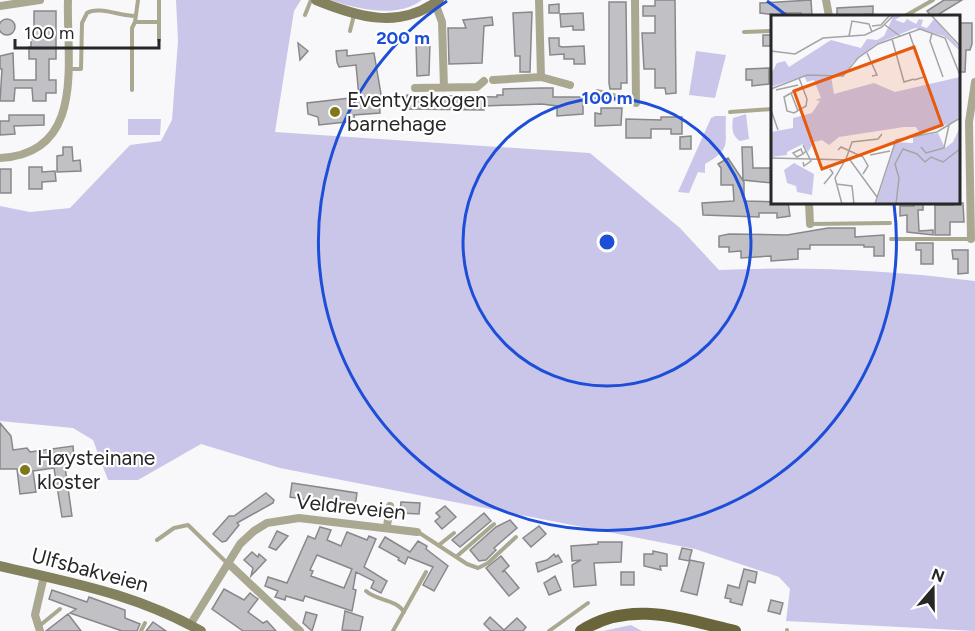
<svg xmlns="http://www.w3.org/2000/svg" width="975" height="631" font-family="Figtree,sans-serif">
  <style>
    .green { fill: #cac6e9 }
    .building { fill: #c1c0c4; stroke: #88888b; stroke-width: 1.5; fill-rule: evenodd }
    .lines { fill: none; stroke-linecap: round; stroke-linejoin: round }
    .lane { stroke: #aaa891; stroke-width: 4 }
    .street { stroke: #aaa891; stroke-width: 8 }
    .secondary { stroke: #84815f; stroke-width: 10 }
    .primary { stroke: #6a653b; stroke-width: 12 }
    .ring { fill: none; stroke: #1d4ed8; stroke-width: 3 }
    .poi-dot { fill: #81761a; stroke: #fff; stroke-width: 2 }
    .labels { text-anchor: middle; stroke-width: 4.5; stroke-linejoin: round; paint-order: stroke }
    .poi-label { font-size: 21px; fill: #272728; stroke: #fff; text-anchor: start }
    .street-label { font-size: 21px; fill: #272728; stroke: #fff }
    .inset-road { fill: none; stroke: #a4a4a7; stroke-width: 1.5 }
    .view { fill: #e8590c; fill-opacity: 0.15; stroke: #e8590c; stroke-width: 3 }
    .inset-edge { fill: none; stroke: #272728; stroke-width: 3 }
    .centre { fill: #1d4ed8; stroke: #fff; stroke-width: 3 }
    .ring-label { font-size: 18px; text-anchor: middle; font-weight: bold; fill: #1d4ed8; stroke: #fff; stroke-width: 4.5; stroke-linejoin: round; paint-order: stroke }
  </style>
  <rect width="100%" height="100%" fill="#f8f8fb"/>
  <path class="green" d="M176 0H301L294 11 275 132 590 153 680 228 719 270C805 266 889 270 975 281V631L786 621 790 589 779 577 695 549 280 468 201 444 138 480H108L93 440 73 428 0 421V206L30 212 70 208 130 145 161 141 172 120 178 41Z
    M330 0H422C396 19 358 9 330 0Z
    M696 51 726 55 715 98 689 95Z
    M746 114 749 139 740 141C731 135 732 127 733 118Z
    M715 116H726C724 144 733 148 705 164V173L698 172 689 193 678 192 711 118Z
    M128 119H161L160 135H128Z
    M631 625 642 631H603Z"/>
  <path class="building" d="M655 0H675L676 93 666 94 665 88H655V69H644L642 33H655V16H643V6H655Z
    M811 0 812 16H801V13H783V16L760 13V3Z
    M944 0H962L936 16H931L927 11Z
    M609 2H626L627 83H621V89H610L609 83Z
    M559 4V13H549V5Z
    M873 6V14L837 16V8Z
    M34 11H56V59H49V80H56V93H46V101H33L32 88H15L14 101H0L2 69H0V56L13 53 14 80H36V59H29V47H31V39H34Z
    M532 12 530 72H520V56H515L513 13Z
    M583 13 584 30H573V26L561 27 560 14Z
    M492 17 493 25 484 26 482 63 449 64 448 28H466L463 20Z
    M-1 27a8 8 0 1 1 16 0a8 8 0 1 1-16 0Z
    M960 23H972V44L970 50H966L965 72H958Z
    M763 35H772V46H763Z
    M549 38H559V46L562 47 584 46 585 64H574V59H564V54L550 55Z
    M416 42 430 43 429 75 417 76Z
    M298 43 308 51 300 60Z
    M347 50V56L374 53 382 100H379L380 113 354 115 355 121 319 125 318 117 308 114 307 103 359 97 356 65 339 67 337 62 336 51Z
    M769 68V84L752 86V80H746V69Z
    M542 88H553V97H583V114L557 116V106L542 104 483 106 484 110 406 109 407 95 497 97V95H503V89Z
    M601 108H622L621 125 595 126V113L601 114Z
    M9 115H44V125L14 126 15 134 0 135V121H9Z
    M661 117H682V134H671V129H651V138H626V119L661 120Z
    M691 136V149H680V137Z
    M63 147H72L73 161 80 160 81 171 57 172V156L63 155Z
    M742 147H752L753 168H772V183L743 180Z
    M728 158 744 182V201L788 202 790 216 777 218V213H759V217L703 215 702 203 734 201 733 185H721V168L718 164Z
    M29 167H42V172L55 171 56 181 42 182V189H29Z
    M0 169H11V193H0Z
    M914 202H923V210H918L919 231 933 230V235L907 232V215L900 216V206H914Z
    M953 203H963L964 222H950V235H935V205H953Z
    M828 228H855V237L884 235V256H874V247H864V245H810V249H798V259L771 261V256L741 258V251L729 252V247H719V236L729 234 787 235Z
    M916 243H933V264H921V250H916Z
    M952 250H968V273L958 274V259H953Z
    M0 423 11 436 13 450 27 448 30 452 73 446 74 459 64 460 72 516 62 517 54 468 33 471 36 492 20 494 17 469H0Z
    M292 483 357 493 355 507 290 497Z
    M266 493 274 500 273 503 237 523 239 525 226 541 222 542 213 534 229 516H234Z
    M401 502 420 503 419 514 400 513Z
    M445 506 456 517 442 529 435 521 440 517 436 513Z
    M484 513 491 521 460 547 452 540Z
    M510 520 517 528 494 548 496 550 486 560 479 561 470 550 496 527Z
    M539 526 546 534 531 547 523 538Z
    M320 527 331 530 327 540 341 546 347 532 367 540 369 536 376 539 364 567 387 581 381 593 371 588 374 581 356 572 353 589 356 590 352 611 305 596 303 601 286 596 285 600 275 597 278 591 265 586 268 577 287 583 308 536 315 539ZM317 555 352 569 344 588 311 576 313 571 310 570Z
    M277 531 288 536 276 550 269 547Z
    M385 537 410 552 418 541 427 546 426 549 448 566 434 591 423 585 433 567 408 557 405 564 398 560 399 558 379 547Z
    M598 542H622L621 562 594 563 596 585 574 587 572 565 581 560 572 561 571 546 598 544Z
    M682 548 692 550 689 561 679 559Z
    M653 551 667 554V566H660L661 570 644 566V554H653Z
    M252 552 258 557 259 554 266 560 251 576 253 568 244 560Z
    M554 554 556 557 558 555 562 562 538 572 536 563 547 560Z
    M501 556 509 566 502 572 505 571 519 588 509 596 486 568Z
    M690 560 704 563 697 595 681 591Z
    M744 569 757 572 755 583 748 581 742 605 730 602 731 599 725 598 728 585 739 588Z
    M621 572H634V585H621Z
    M555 576 561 590 549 595 544 583Z
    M224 589 244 600 250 593 255 597 258 599 248 612 263 623 267 621 276 631H243L212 609Z
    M52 590 84 601 87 602 89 597 125 610V618L140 624 137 631H122L70 613 76 609 49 599Z
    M771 600 783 603 780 614 768 611Z
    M345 611 363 617 360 631 342 630Z
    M306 612 317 615 312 631 303 623Z
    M68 614 81 631H46Z
    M490 617 504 630 517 618 526 627 523 631H491L484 624Z
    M153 622 166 631H146Z"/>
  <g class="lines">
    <path class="lane" d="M138 0 135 22H159
      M159 0V40
      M305 15 311 0
      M905 16 933 0
      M350 31 354 15
      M744 32 772 31
      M70 69H81L82 23 87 13C98 6 120 16 135 16
      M132 90V28L135 22
      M730 112 772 109
      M810 224 890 223
      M891 239H971
      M418 532 467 564 478 568 488 563 516 537
      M157 540 174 528 188 525 227 563
      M439 545 454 533
      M456 557 494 524
      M366 591C377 601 396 599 404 612
      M38 627 60 609
      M787 630V631
      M141 631 145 623
      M393 631 426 572
      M549 631 588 603"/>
    <path class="street" d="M539 0 541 77
      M826 0 829 16
      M435 3 442 22 444 88
      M0 6 40 0
      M493 80 541 77 570 85
      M415 88 477 87 484 81
      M598 93 636 103 635 0
      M0 158C87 154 66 59 68 0
      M809 202 810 224
      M971 239 969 122 975 82
      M387 526 390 506
      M228 563 300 631
      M190 625 240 544 254 531 267 523 299 518 417 532
      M40 631 35 615 44 576"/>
    <path class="secondary" d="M316 0C358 17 399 30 439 0
      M0 566C72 583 136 594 201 631"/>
    <path class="primary" d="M581 631C630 599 683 619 735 631"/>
  </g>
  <g class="ring">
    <circle cx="607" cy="242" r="144"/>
    <path d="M767 1A289 289 0 0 1 787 16M894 204A289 289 0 1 1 447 1"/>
  </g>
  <g class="poi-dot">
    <circle cx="335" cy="112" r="6"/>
    <circle cx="25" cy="470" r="6"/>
  </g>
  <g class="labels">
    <g class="poi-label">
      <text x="347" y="107">Eventyrskogen<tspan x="347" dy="24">barnehage</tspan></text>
      <text x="37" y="465">Høysteinane<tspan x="37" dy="24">kloster</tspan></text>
    </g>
    <g class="street-label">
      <text transform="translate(351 507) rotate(6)" y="7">Veldreveien</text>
      <text transform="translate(90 570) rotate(15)" y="7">Ulfsbakveien</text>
    </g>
  </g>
  <g transform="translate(771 15)">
    <rect width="189" height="189" fill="#f8f8fb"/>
    <path d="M123 0H132L124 5 133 8 136 4 145 9 148 4 152 5 150 11 156 13 163 4 189 33V36L173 21 144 13 105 29 82 47 74 58 60 61 63 79 103 68 124 77 189 62V101L181 108 148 117 145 112H133L68 122 58 130 51 125 43 127 37 137 32 129 16 137V140L0 142V117L22 113V103L41 98 49 86 44 85 50 83 43 65 36 67 33 61 0 72V59L6 48 14 46 18 52 60 25 90 33 96 24 106 25 113 21ZM189 112V189H105L125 127 142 128V122L167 118 174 133 182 127ZM23 148 43 159 41 180 26 177 25 171 16 168 13 155Z" fill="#cac6e9"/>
    <path class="inset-road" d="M160 0 189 31M114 10 129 21M101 11 110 10 119 0M138 17 153 62 143 65M161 18 159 26 172 62M78 21 81 6 98 9 101 17M121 24 133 67 143 64M0 36 24 39 52 23 94 20 111 12 123 0M96 38 106 60 101 61M28 63 36 84 35 91 23 98 16 96 13 82 31 72M0 74 36 60 72 61 87 43 107 29 149 14 174 23 189 60M5 75 27 70M20 78 27 96M0 95 7 115M150 132 155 138 173 133 178 110M67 135 70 132 92 142 97 151 92 159M32 139 30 134 22 138 26 142 32 139 35 136M99 140 119 136M0 143 79 145 106 182M75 144 81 127 107 124 111 119M32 147 33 151 40 146 32 130M53 169 62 158 59 154M65 169 81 171 83 189M71 189 64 163 73 147M104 189 125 125 166 117 189 103M125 189 128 163 124 149 132 134 146 139 154 147 160 142 172 147 189 134"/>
    <path class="view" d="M143 32 171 110 51 154 23 76Z"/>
    <rect width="189" height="189" class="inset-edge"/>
  </g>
  <circle cx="607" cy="242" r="9" class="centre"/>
  <g class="ring-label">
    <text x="403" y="44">200 m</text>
    <text x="607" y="104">100 m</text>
  </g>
  <g transform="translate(933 589) rotate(20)" stroke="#ffffff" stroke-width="4.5" paint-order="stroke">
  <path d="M0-4.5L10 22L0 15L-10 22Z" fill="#272728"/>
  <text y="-9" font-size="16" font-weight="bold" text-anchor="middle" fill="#272728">N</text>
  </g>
  <path d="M15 39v9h144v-9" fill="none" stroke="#272728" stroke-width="3"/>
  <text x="24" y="39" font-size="18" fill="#272728" stroke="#ffffff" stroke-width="4.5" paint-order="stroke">100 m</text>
</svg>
